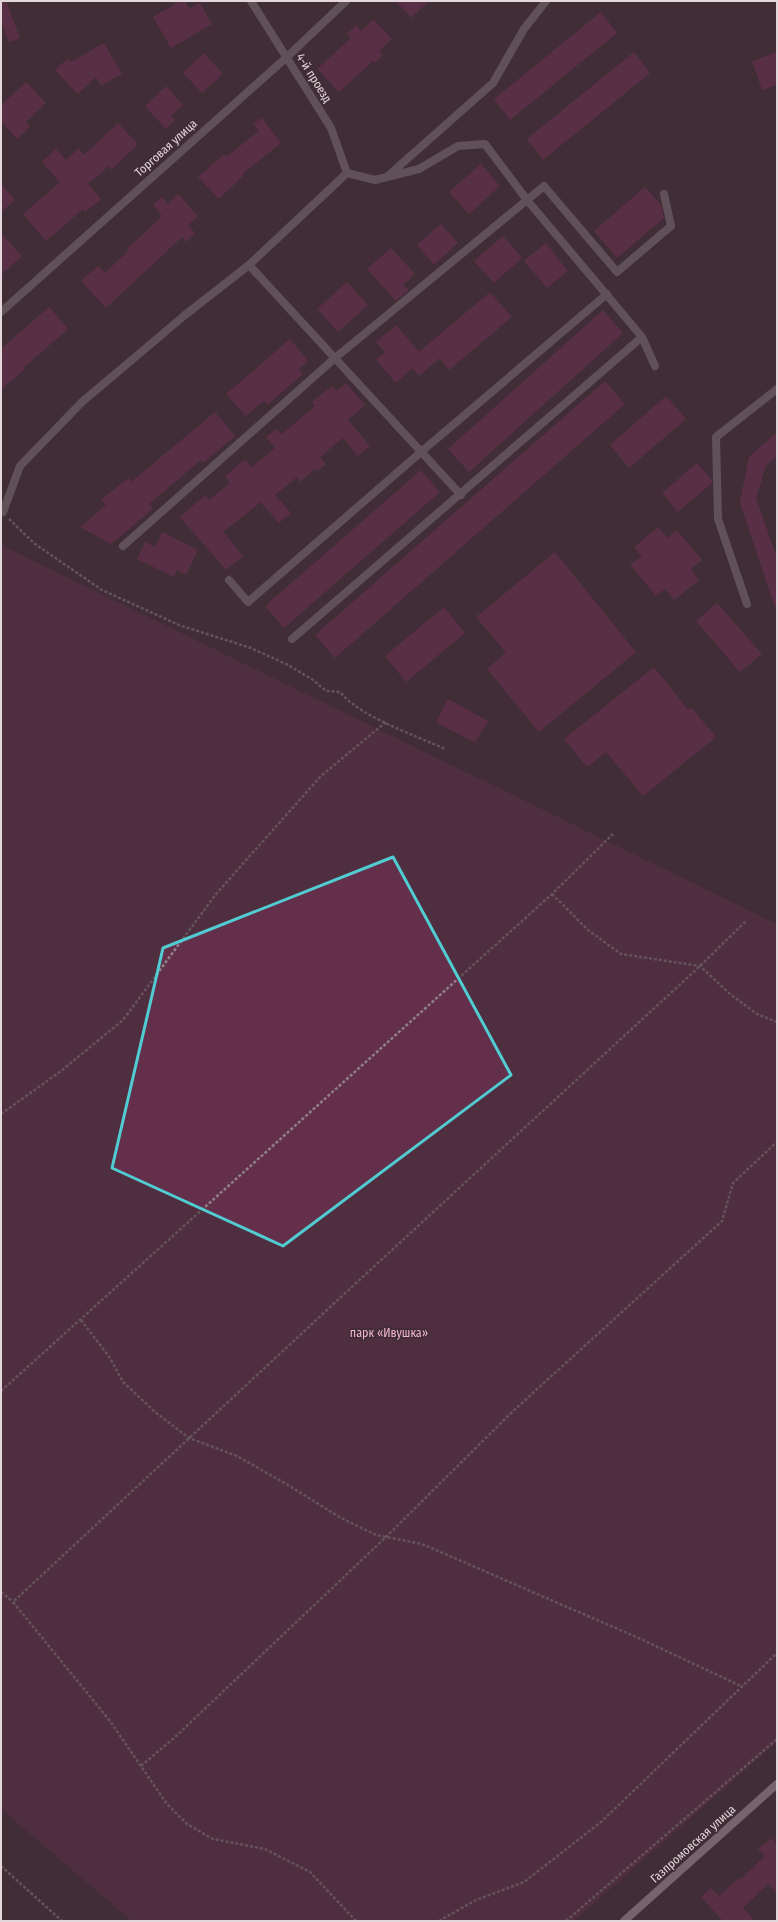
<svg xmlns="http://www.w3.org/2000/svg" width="778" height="1922" font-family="'Fira Sans Condensed',sans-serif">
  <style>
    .green { fill: #632f4a }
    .building { fill: #793257 }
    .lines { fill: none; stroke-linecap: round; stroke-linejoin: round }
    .path { stroke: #908087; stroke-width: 2.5; stroke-dasharray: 3 2; stroke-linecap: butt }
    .lane { stroke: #887d82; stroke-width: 8 }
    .street { stroke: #887d82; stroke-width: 8 }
    .secondary { stroke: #b7a7ae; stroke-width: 8 }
    .marked { fill: none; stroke: #51ccd2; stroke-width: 3; stroke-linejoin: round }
    .labels { text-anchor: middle; stroke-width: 3.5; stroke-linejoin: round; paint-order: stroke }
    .street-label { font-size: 12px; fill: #e3d7dc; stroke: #402d36 }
    .park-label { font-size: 12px; fill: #f5b5d2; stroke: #402d36 }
  </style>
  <rect width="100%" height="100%" fill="#402d36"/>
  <path class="green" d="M1 545 777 924V1742L574 1921H132L1 1809Z"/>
  <path class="building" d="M1 1H6L20 38 9 42 1 22Z
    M180 1H185L189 9 200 3 212 24 171 48 153 17Z
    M396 1H429L411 18Z
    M601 12 617 33 510 120 494 99Z
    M373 19 392 39 379 51 383 55 375 63 373 61 339 92 317 69 351 38 347 34 356 25 361 31Z
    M104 43 122 74 101 86 96 77 78 94 55 70 67 59 71 62Z
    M634 52 650 73 543 160 527 139Z
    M777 52V85L762 90 752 61Z
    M204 53 223 74 202 93 183 73Z
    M26 82 46 103 26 122 30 127 17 139 1 121V105Z
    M166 86 183 105 171 116 175 120 166 129 145 106Z
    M262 118 281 143 242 174 243 176 219 199 198 177 224 154 226 157 259 131 253 124Z
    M118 123 138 144 112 169 109 166 88 184 101 199 85 212 83 209 46 241 23 214 60 182 42 162 56 149 66 160 79 148 84 155Z
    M481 164 500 186 469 214 449 192Z
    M1 184 15 200 1 212Z
    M645 187 661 205 664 218 617 258 594 231Z
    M178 194 198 216 188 225 195 233 186 242 182 237 106 308 81 281 98 266 105 273 128 251 127 249 162 216 153 205 162 197 168 204Z
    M441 224 458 243 434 265 417 245Z
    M1 233 22 256 1 275Z
    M503 236 522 258 494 283 474 261Z
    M546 243 568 271 547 288 524 261Z
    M391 248 415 274 403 285 409 290 396 301 367 269Z
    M347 282 368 305 338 332 317 309Z
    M490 292 512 317 449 370 440 358 419 376 412 368 396 383 376 360 385 352 376 342 396 325 419 352Z
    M49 307 68 329 24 367 25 369 1 390V349Z
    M603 310 623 333 469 472 448 449Z
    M290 339 308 361 299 369 303 374 267 405 264 401 246 416 226 394Z
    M605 381 625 404 335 658 315 635Z
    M346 383 365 405 348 420 370 446 358 456 343 438 320 457 326 464 317 471 315 469 300 482 297 477 275 495 291 513 279 523 261 502 223 532 243 556 226 570 180 517 205 495 209 500 230 483 225 476 245 459 252 467 275 448 266 437 277 429 282 434 315 406 312 402 332 386 337 391Z
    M666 396 686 419 629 468 610 445Z
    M215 412 235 436 203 463 201 460 149 504 153 509 111 544 80 527 106 505 101 500 128 478 131 482Z
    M777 432V456L766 466 756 498 777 558V606L775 607 740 502 749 457Z
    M697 463 712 480V483L678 512 662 493Z
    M421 470 440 492 284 628 265 606Z
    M658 527 667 538 677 530 702 560 691 569 699 580 674 600 665 589 656 596 630 565 642 556 634 547Z
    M162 532 198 550 186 575 177 570 174 577 137 559 145 542 155 547Z
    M555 552 636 652 539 732 487 669 506 653 476 617Z
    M717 603 762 654 740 672 696 621Z
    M444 607 465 633 406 682 385 656Z
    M654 667 688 710 691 707 716 737 643 796 606 752 587 767 564 739Z
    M448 699 488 721 475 743 436 722Z
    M771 1838 777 1844V1893L768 1884 743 1908 755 1921H723L701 1897 711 1888 719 1896 739 1878 740 1880 765 1856 758 1849Z"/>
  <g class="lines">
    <path class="path" d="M9 519 35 544 102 590 179 625 251 648 288 665 313 680 326 691 340 692C360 717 415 735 445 749
      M552 894 588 930 621 954 700 966 730 994 757 1014 777 1022
      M1 1114 61 1071 123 1020 216 894 321 776 386 722
      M81 1320 110 1358 123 1382 155 1412 189 1438 237 1456 288 1485 341 1518 376 1535 422 1544 643 1640 743 1687
      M1 1391 552 894 613 834
      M1 1592 13 1602
      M141 1766 174 1738 386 1537 512 1412 722 1221 733 1183 777 1142
      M1 1866 62 1921
      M356 1921 310 1872 265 1849 213 1839 187 1824 167 1804 110 1721 13 1602 328 1309 700 966 747 920
      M439 1921 476 1900 524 1882 601 1822 777 1653
      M566 1921 777 1739"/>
    <path class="lane" d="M347 173 375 180 419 169 458 146 485 144 527 200 642 337 655 366
      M389 175 493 83 524 29 546 1
      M249 265 461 495
      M123 546 335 358 544 186 617 272 671 226 664 194
      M229 580 248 602 421 452 607 294
      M747 604 718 519 716 437 777 389
      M292 639 642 337"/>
    <path class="street" d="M1 312 287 57 346 1
      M3 512 20 466 82 402 185 315 249 265 347 173 331 128 251 1"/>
    <path class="secondary" d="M624 1921 777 1784"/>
  </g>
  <path d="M0 0H778V1922H0ZM393 857 511 1075 283 1246 112 1168 163 948Z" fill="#402d36" fill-opacity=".55" fill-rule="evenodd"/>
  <path class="marked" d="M393 857 511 1075 283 1246 112 1168 163 948Z"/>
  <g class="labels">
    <g class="street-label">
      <text transform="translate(314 78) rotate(58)" y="4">4-й проезд</text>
      <text transform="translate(166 148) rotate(-42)" y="4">Торговая улица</text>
      <text transform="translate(693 1844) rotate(-42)" y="4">Газпромовская улица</text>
    </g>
    <g class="park-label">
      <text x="389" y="1337">парк «Ивушка»</text>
    </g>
  </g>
  <rect width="778" height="1922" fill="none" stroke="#e3d7dc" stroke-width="4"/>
</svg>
